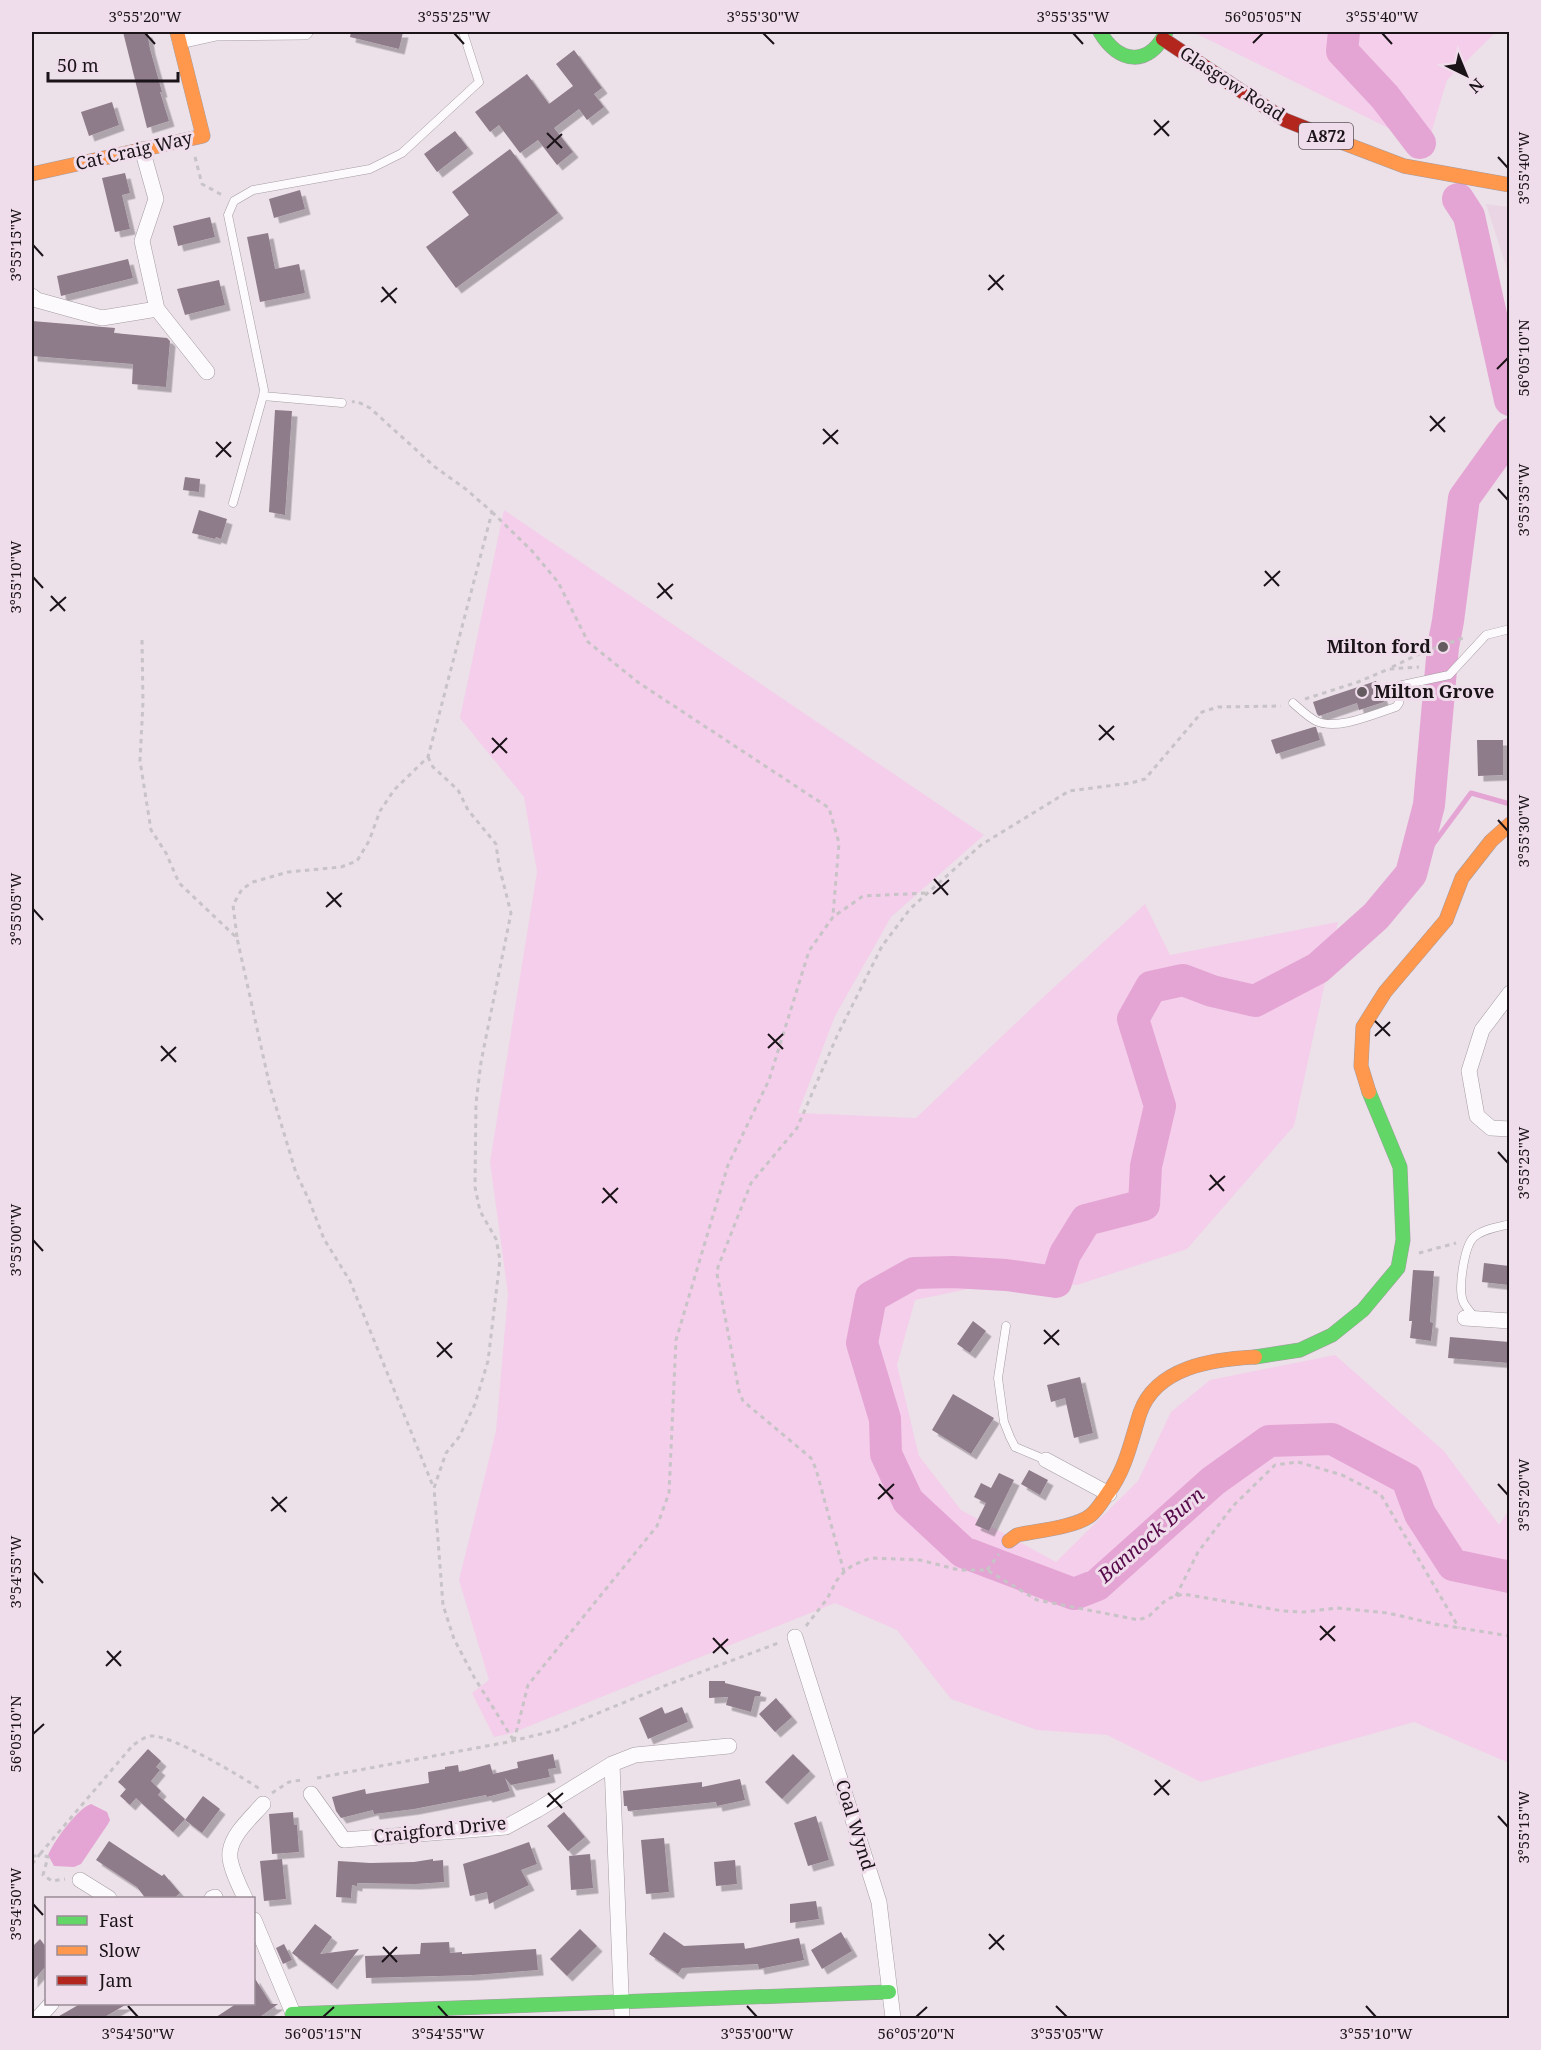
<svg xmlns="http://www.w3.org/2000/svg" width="1541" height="2050" font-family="'Noto Serif',serif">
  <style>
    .built { fill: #e9d5e3 }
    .green { fill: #f4ceea }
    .water { fill: #e4a5d4 }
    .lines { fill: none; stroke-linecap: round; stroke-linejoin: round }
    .stream { stroke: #e4a5d4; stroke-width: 5 }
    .river { stroke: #e4a5d4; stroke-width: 32 }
    .building { fill: #8f7b8b; filter: url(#shadow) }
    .lane-casing { stroke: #a49ca2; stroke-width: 9 }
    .street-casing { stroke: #a49ca2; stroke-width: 16 }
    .fast-casing { stroke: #a49ca2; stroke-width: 15 }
    .slow-casing { stroke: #a49ca2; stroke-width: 15 }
    .jam-casing { stroke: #a49ca2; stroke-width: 15 }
    .path { stroke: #c7c3c6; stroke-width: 3; stroke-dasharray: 4.5 4.5; stroke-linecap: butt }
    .lane { stroke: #fcfafc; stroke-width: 8 }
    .street { stroke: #fcfafc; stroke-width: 15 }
    .fast { stroke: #63d668; stroke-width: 14 }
    .slow { stroke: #ff974d; stroke-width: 14 }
    .jam { stroke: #b3261e; stroke-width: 14 }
    .ticks { fill: none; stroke: #1a1318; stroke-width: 2 }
    .poi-dot { fill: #645b61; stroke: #f0ddeb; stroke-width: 2 }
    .labels { text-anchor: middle; stroke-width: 6; stroke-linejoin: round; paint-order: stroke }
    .shield { fill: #f0ddeb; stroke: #5a5057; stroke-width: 1.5 }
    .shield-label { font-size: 16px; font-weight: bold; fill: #1a1318 }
    .street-label { font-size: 18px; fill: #1a1318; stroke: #f0ddeb }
    .poi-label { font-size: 18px; font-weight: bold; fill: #1a1318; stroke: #f0ddeb; text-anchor: end }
    .water-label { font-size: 20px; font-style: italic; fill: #570a4a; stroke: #f0ddeb }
    .neatline { fill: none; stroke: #1a1318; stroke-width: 2 }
    .ticks-label { font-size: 15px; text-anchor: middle; fill: #1a1318 }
  </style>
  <defs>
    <filter id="shadow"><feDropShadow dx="5.5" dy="5.5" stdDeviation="0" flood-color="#0004"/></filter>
  </defs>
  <rect width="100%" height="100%" fill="#ece1e9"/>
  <path class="built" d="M1486 204 1509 207V275Z"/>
  <path class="green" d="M1193 32H1496L1447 80 1427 147Z
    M504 510 984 835 891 917 835 1016 798 1113 916 1118 1038 1002 1145 904 1170 955 1338 922 1294 1126 1187 1249 1077 1285 997 1283 915 1300 897 1365 919 1456 961 1510 1056 1562 1138 1481 1171 1412 1210 1380 1335 1355 1444 1451 1499 1525 1509 1510V1763L1414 1722 1201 1782 1107 1735 1037 1730 951 1699 897 1630 835 1603 512 1733 494 1737 472 1693 489 1680 459 1580 496 1431 508 1294 490 1162 537 872 524 797 460 718Z"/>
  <path class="water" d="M91 1804 107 1812 110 1820 108 1824 81 1864 74 1867 54 1866 48 1855C54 1841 77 1809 91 1804Z"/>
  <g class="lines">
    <path class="stream" d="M1411 874 1471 793 1510 804"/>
    <path class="river" d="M1344 32 1342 51 1385 97 1420 143
      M1458 199 1469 216 1510 400
      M1510 434 1464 498 1448 621 1443 647 1429 805 1411 874 1376 916 1318 968 1255 1001 1212 991 1183 980 1151 987 1133 1019 1160 1106 1146 1166 1144 1205 1086 1220 1065 1254 1056 1282 1006 1275 953 1272 914 1273 871 1297 862 1343 885 1419 886 1454 908 1501 963 1552 1074 1594 1097 1585 1213 1481 1269 1441 1332 1439 1407 1479 1420 1514 1453 1565 1510 1577"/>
  </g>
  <path class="building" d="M123 32H147L150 49 162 92H160L169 121 147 128Z
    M351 32H403L399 49 350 37Z
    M574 50 602 88 594 94 604 107 587 120 579 109 554 128 573 152 557 165 538 140 520 153 499 125 490 132 475 112 527 74 549 104 573 86 556 64Z
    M112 102 119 125 89 136 81 112Z
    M455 131 468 148 437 172 424 154Z
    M510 149 558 213 456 288 426 247 469 215 452 192Z
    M125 173 130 193 122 195 130 229 115 232 102 178Z
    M300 190 305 209 274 218 269 199Z
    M210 217 215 237 178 246 173 226Z
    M268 233 275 269 299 264 305 293 260 302 247 237Z
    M128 259 133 278 61 296 57 276Z
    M219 280 225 305 185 315 177 289Z
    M32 321 115 328 114 333 167 338 170 341 166 387 132 384 133 364 32 356Z
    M275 410 292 411 285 515 269 512Z
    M185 477 200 479 199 492 183 490Z
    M199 510 227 519 221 539 216 537 215 539 192 533Z
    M1376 681 1384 702 1359 710 1357 703 1319 716 1317 714 1313 702Z
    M1314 727H1316L1320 740 1276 754 1271 740Z
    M1477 740H1503V775L1478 776Z
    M1484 1263 1509 1266V1285L1482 1282Z
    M1413 1270 1434 1271 1430 1322 1433 1323 1431 1341 1410 1338 1412 1321H1409Z
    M973 1321 986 1331 970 1353 957 1344Z
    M1450 1337 1509 1342V1363L1448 1358Z
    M1080 1377 1093 1433 1074 1438 1065 1398 1051 1402 1047 1385Z
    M953 1394 994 1418 971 1454 932 1430Z
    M1029 1470 1048 1480 1040 1495 1021 1484Z
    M999 1473 1014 1480 989 1531 975 1525 986 1503 974 1497 981 1483 991 1488Z
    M709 1681H725V1683L761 1692 760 1696H755L751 1712 726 1705 728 1697 709 1698Z
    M776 1698 792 1717 775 1732 759 1714Z
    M662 1707 665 1714 682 1707 688 1722 648 1739 639 1718Z
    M148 1749 161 1761 156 1767 160 1770 151 1781 161 1791 158 1795 185 1819 173 1832 136 1798 130 1805 120 1796 126 1789 118 1782Z
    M553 1754 556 1768 548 1769 550 1777 511 1785 505 1778 510 1791 487 1797 486 1795 414 1809 374 1814 373 1810 341 1818 336 1811 332 1797 365 1789 366 1794 429 1783 428 1772 445 1769V1767L458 1765 459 1772 490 1764 493 1774 518 1768 517 1762Z
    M793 1754 810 1771 782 1799 765 1782Z
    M740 1779 745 1800 717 1806 716 1802 628 1811 627 1806H624L623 1791 702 1782V1787Z
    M203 1796 220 1809 202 1833 185 1820Z
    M293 1812 294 1825H297L299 1852 272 1854 269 1814Z
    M564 1812 585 1837 568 1851 547 1826Z
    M816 1816 829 1860 808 1866 794 1823Z
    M664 1838 669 1892 646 1894 641 1840Z
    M109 1841 162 1876 164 1874 180 1893 173 1899H146L137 1887 96 1860Z
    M529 1842 537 1864 521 1870 529 1885 489 1904 487 1892 470 1896 463 1864 495 1854Z
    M590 1854 593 1888 571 1890 569 1856Z
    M282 1859 286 1899 264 1901 260 1861Z
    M433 1859V1861L443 1860 444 1882 415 1884 357 1883V1886L352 1885 351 1898 336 1897 338 1861 370 1863 414 1862Z
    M735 1860 737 1884 716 1886 714 1862Z
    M816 1901 819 1919 790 1923V1904Z
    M315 1924 332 1937 320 1954 359 1949 332 1984 292 1953Z
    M580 1929 597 1946 567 1976 550 1959Z
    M664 1932 684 1946 744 1943 745 1949 799 1938 804 1960 759 1969 758 1964 682 1968 678 1974 649 1954Z
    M841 1932 852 1951 822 1969 811 1950Z
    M40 1939 46 1947V1966L32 1982V1947Z
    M449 1942 450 1953 462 1952V1954L536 1949 538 1970 473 1975 366 1978 365 1956 420 1954 421 1943Z
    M284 1944 292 1960 283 1964 276 1948Z
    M254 1977 271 2004H278L257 2019H213L236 2004H254Z
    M80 2004H127L101 2019H54Z"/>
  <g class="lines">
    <defs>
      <path id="lane" d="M342 403 263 396 264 390 228 215 234 201 253 190 370 169 402 153 479 82 463 32
        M233 503 263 396
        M1293 703C1300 709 1308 717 1316 721 1337 731 1374 714 1396 707L1399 703 1398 686 1449 675 1486 635 1510 629
        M1474 1317C1471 1312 1465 1307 1463 1301 1458 1289 1464 1246 1474 1237 1483 1229 1498 1227 1510 1224
        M1006 1326 998 1378 1004 1422 1010 1437 1015 1447 1046 1460"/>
      <path id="street" d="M180 41 216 33 305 32
        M142 149 156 199 142 241 157 309 207 372
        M32 296 37 300 102 318 157 309
        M1510 993 1482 1030 1469 1071 1477 1116 1491 1128 1510 1129
        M1465 1318 1510 1321
        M1046 1460 1109 1494
        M795 1637 879 1902 893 2018
        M612 1764 622 2018
        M311 1794 344 1840 506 1827 537 1810 612 1764 635 1755 729 1746
        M80 1880 109 1898
        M212 1898 215 1897
        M245 1898C240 1887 228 1864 230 1852 232 1834 251 1818 263 1804
        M254 1920 295 2018
        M38 2018 51 2004"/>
      <path id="fast" d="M1100 32C1119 64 1149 67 1166 32
        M1255 1357 1300 1350 1332 1335 1363 1310 1398 1268 1403 1240 1400 1167 1369 1092
        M292 2014 889 1992"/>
      <path id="slow" d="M1333 139 1404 166 1510 185
        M32 174 203 136 177 32
        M1369 1092 1361 1066 1363 1027 1385 992 1446 920 1462 878 1491 841 1510 824
        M1009 1541 1017 1535C1036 1531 1077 1527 1091 1515 1098 1509 1103 1500 1108 1493 1126 1469 1131 1441 1140 1413 1156 1367 1213 1359 1255 1357"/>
      <path id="jam" d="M1163 39 1285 120 1333 139"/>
    </defs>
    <use href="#lane" class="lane-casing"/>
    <use href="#street" class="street-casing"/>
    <use href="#fast" class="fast-casing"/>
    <use href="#slow" class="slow-casing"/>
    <use href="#jam" class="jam-casing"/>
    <path class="path" d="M195 157 202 184 224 196
      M492 512 532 551 558 582 588 642 639 683 829 808 839 843 833 915
      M142 640 143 702 140 761 151 830 166 853 179 883 237 938 270 1087 296 1173 309 1200 324 1239 350 1281 433 1486
      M1392 667 1419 654 1466 637
      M1305 699 1358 682 1389 669 1419 667
      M428 757 433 767 458 790 468 810 496 844 499 866 511 913 481 1062 476 1103 475 1187 480 1211 496 1239 500 1260 488 1361 475 1404 459 1437 446 1453 434 1488 443 1605 454 1639 474 1677 514 1741
      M237 937 233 905 242 889 253 882 288 872 341 867 357 861 369 841 380 811 394 790 428 757 492 512 467 490 435 467 370 408 356 401 352 402
      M1419 1253 1456 1243
      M987 1570 999 1554
      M844 1572 816 1469 811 1458 743 1401 739 1391 717 1274 718 1267 751 1183 797 1128 837 1036 882 946 910 909 981 845 1069 791 1131 783 1145 779 1202 712 1218 707 1281 706
      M1176 1596 1198 1552 1233 1506 1275 1465 1298 1462 1342 1475 1381 1495 1459 1628
      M806 1626 827 1599 837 1580 844 1572 853 1565 871 1558 920 1560 959 1570H987L1037 1600 1139 1620 1149 1616 1167 1599 1183 1594 1283 1611 1304 1612 1337 1608 1388 1613 1435 1624 1510 1636
      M514 1741 528 1685 657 1526 669 1493 676 1340 728 1165 769 1080 809 951 833 917 863 896 928 893
      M317 1778 508 1742 557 1730 664 1686 781 1642
      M272 1793 289 1782 301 1780
      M32 1857 40 1854 133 1745C138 1742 144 1737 150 1736 171 1734 240 1776 260 1789
      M32 1864 40 1854 48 1857 43 1875 52 1881 65 1879"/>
    <use href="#lane" class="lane"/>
    <use href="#street" class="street"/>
    <use href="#fast" class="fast"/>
    <use href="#slow" class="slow"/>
    <use href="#jam" class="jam"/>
  </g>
  <path class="ticks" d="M145 33 155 44M454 33 464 44M763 33 774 44M1073 33 1083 44M1382 33 1392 44M1253 43 1263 33M1154 120 1169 136M547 133 562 148M1154 135 1169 121M547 148 562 134M1498 157 1508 168M33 245 43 256M989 275 1003 290M382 287 396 303M988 290 1004 275M381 302 397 288M1497 369 1508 358M1430 416 1445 432M823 429 838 444M1430 431 1445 417M216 442 231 457M823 444 838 430M216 457 231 442M1498 489 1508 500M1265 571 1279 586M33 577 43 588M658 583 672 599M1264 586 1280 571M51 596 65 611M657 598 673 584M50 611 66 597M1099 725 1114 740M492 738 507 753M1099 740 1114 726M492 753 507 738M1498 820 1508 831M934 879 948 895M327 892 341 907M933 894 949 880M326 907 342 893M33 909 43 920M1375 1021 1390 1036M768 1034 783 1049M1375 1036 1390 1022M161 1046 176 1062M768 1048 783 1034M161 1061 176 1047M1498 1152 1508 1163M1210 1175 1224 1191M603 1188 617 1203M1209 1190 1225 1176M602 1203 618 1188M33 1240 43 1251M1044 1330 1059 1345M437 1342 452 1358M1044 1344 1059 1330M437 1357 452 1343M879 1484 893 1499M1498 1484 1508 1495M272 1497 286 1512M878 1499 894 1484M271 1511 287 1497M33 1572 43 1583M1320 1626 1335 1641M713 1638 728 1654M1320 1640 1335 1626M107 1651 121 1666M713 1653 728 1639M106 1666 121 1651M33 1734 44 1724M1155 1780 1169 1795M548 1793 562 1808M1154 1795 1170 1780M547 1807 563 1793M1498 1816 1508 1827M33 1904 43 1915M989 1934 1004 1950M383 1947 397 1962M989 1949 1004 1935M382 1962 397 1947M128 2006 138 2017M438 2006 448 2017M747 2006 757 2017M1056 2006 1067 2017M1366 2006 1376 2017M323 2017 334 2007M916 2017 927 2007"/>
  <g class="poi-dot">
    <circle cx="1443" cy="647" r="6"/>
    <circle cx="1362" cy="692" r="6"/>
  </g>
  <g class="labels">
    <rect class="shield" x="1299" y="123" width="54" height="26" rx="4.5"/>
    <g class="shield-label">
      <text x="1326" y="142">A872</text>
    </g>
    <g class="street-label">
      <text transform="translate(1232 84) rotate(33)" y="6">Glasgow Road</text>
      <text transform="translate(134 151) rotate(-13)" y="6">Cat Craig Way</text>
      <text transform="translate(855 1825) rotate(73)" y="6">Coal Wynd</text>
      <text transform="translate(440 1830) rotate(-6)" y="6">Craigford Drive</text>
    </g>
    <g class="poi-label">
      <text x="1431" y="653">Milton ford</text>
      <text x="1374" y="698" text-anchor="start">Milton Grove</text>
    </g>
    <g class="water-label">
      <text transform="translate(1151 1535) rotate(-41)" y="7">Bannock Burn</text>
    </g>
  </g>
  <rect width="1541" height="2050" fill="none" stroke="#f0ddeb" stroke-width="66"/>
  <rect x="45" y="1897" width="210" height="108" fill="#f0ddeb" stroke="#9a8c97" stroke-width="1.5"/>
  <rect x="57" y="1916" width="30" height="9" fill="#63d668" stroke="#9a8c97" stroke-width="1.5"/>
  <text x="99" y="1927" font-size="18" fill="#1a1318">Fast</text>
  <rect x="57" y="1946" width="30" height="9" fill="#ff974d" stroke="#9a8c97" stroke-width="1.5"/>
  <text x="99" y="1957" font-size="18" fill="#1a1318">Slow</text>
  <rect x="57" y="1976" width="30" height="9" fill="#b3261e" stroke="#9a8c97" stroke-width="1.5"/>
  <text x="99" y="1987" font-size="18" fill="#1a1318">Jam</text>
  <g transform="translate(1466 75) rotate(137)" stroke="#f0ddeb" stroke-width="4.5" paint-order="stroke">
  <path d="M0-4.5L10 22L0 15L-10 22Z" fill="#1a1318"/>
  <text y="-9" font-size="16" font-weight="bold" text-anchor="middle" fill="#1a1318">N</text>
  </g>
  <path d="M48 72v9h130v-9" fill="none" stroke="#1a1318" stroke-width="3"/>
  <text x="57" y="72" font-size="18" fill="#1a1318" stroke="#f0ddeb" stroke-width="4.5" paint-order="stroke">50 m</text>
  <rect x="33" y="33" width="1475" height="1984" class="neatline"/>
  <g class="ticks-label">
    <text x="145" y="22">3°55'20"W</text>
    <text x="454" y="22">3°55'25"W</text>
    <text x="763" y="22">3°55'30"W</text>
    <text x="1073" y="22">3°55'35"W</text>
    <text x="1263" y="22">56°05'05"N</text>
    <text x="1382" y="22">3°55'40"W</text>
    <text transform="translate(1524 168) rotate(-90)" y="5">3°55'40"W</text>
    <text transform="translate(16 245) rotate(-90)" y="5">3°55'15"W</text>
    <text transform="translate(1524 358) rotate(-90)" y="5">56°05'10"N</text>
    <text transform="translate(1524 500) rotate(-90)" y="5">3°55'35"W</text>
    <text transform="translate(16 577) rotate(-90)" y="5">3°55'10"W</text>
    <text transform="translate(1524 831) rotate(-90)" y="5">3°55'30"W</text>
    <text transform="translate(16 909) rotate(-90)" y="5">3°55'05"W</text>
    <text transform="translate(1524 1163) rotate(-90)" y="5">3°55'25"W</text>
    <text transform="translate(16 1240) rotate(-90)" y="5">3°55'00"W</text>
    <text transform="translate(1524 1495) rotate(-90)" y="5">3°55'20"W</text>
    <text transform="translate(16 1572) rotate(-90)" y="5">3°54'55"W</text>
    <text transform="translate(16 1734) rotate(-90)" y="5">56°05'10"N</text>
    <text transform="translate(1524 1827) rotate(-90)" y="5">3°55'15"W</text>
    <text transform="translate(16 1904) rotate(-90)" y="5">3°54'50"W</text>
    <text x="138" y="2039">3°54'50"W</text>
    <text x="323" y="2039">56°05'15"N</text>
    <text x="448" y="2039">3°54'55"W</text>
    <text x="757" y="2039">3°55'00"W</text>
    <text x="916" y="2039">56°05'20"N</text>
    <text x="1067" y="2039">3°55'05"W</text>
    <text x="1376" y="2039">3°55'10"W</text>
  </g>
</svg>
